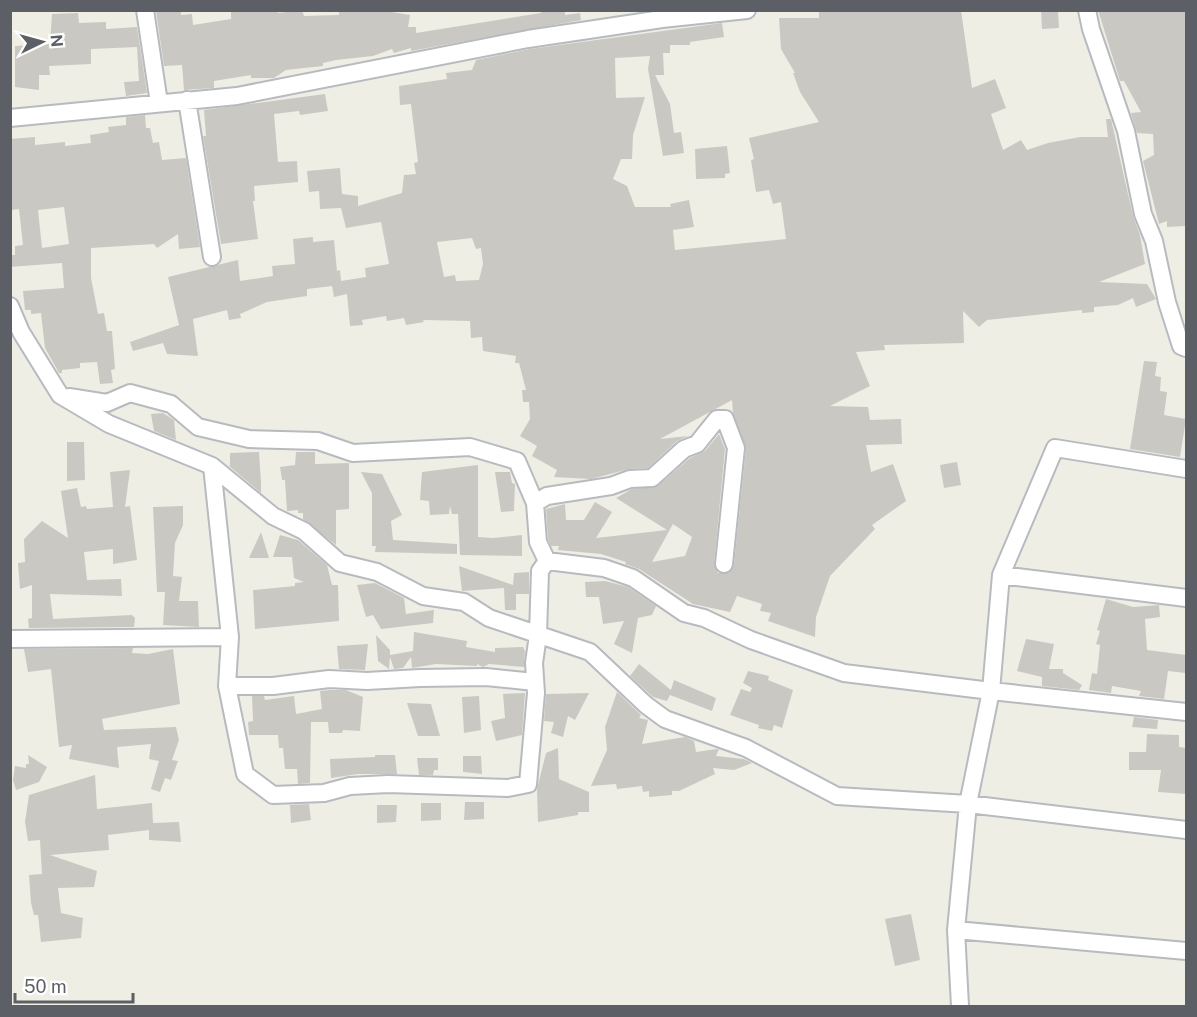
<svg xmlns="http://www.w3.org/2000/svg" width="1197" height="1017" font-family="'Public Sans',sans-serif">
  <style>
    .building { fill: #cac8c2; fill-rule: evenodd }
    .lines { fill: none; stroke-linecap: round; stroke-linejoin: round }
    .minor-casing { stroke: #b7babf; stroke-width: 20 }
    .minor { stroke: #fff; stroke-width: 16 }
  </style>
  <rect width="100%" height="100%" fill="#efeee5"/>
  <path class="building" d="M181 10V15L192 14 193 25 231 19V10H278V13L302 10 304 16 339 15V10H379L410 15 408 27H416V33L541 13V10H565V15L580 13 581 20 411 51V48L394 53 392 49 373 56 336 60 323 63V66L286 70 274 78H251V75L214 81V88L184 90 182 65 164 66 156 11Z
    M819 10H961L972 88 995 79 1006 108 991 114 1003 150 1021 140 1027 150 1048 143 1080 137H1108L1106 119H1111L1133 216 1140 235 1145 264 1099 282 1147 284 1156 299 1136 307 1133 298 1118 305 1094 307V312L1082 313V310L987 320 979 327 963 311 964 343 884 345 885 350 856 352 870 386 830 406 868 407 870 420 901 419 902 444 866 445 871 472 893 464 906 501 872 525 875 529 830 576 816 617 815 637 768 621 771 613 760 611 762 604 737 596 730 612 693 604 639 569 625 564 626 562 601 554 558 550 559 546H551L548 539 546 509 565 504 566 520H584L595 502 612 512 596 538 667 530 616 498 632 489 658 486 690 458 705 451 719 434 725 449 714 564 718 573H729L734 565 746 449 733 413 732 400 660 439 688 436 677 441 648 468 629 469 591 479 554 477 557 470 532 456 537 446 520 436 530 419 529 402H523L522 390H526L519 363H515L516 356 483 351 482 337 471 338 470 321 423 320 424 322 406 325 404 318 387 321 386 316 362 320 363 325 350 326 347 294 334 297 332 286 307 289V296L267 302 240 314 241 318 229 320 227 310 193 319 198 356 167 354 163 343 133 351 130 342 179 325 168 277 238 260 240 281 273 276 272 266 295 264 293 239 313 237V242L334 240 337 271 340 270 341 281 366 277 365 268 389 264 381 222 346 228 341 208 320 209 319 191 309 192 307 171 340 168 342 194 358 196V206L402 193 404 175 416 174 414 163 418 162 411 104 400 105 399 86 447 79 446 73 472 70 476 60 530 49 722 23 724 37 690 42V45H670V53H663L664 75H655L670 104 674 133 681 132 684 153 663 156 648 69 650 56 615 58 616 98 645 97 633 135 632 159H621L613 179 627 186 635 207H671L670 204 689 200 694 227 673 230 675 250 786 239 781 202 773 204 769 190 756 192 751 160 754 159 749 138 819 122 800 92 793 73H795L781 49 779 18H819ZM472 238 476 249 481 248 483 264 479 280 456 281 455 275 444 277 437 242ZM673 524 692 537 685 556 652 562Z
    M1041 10H1058L1059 28 1042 29Z
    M1098 10H1186V226L1167 227V221L1159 224 1143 161 1154 155 1153 134 1137 133 1131 113 1141 112 1124 81H1120Z
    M78 13 79 23 106 22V29L137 27 147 93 126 96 124 82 139 81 137 47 91 49V64L49 66 50 75H39V90L15 87V46L50 44 52 14Z
    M325 94 328 111 300 115 299 111 274 114 278 162 297 161 298 182 254 186 255 201H253L258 239 221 244 203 136H206L204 110Z
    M145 115 146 128H150L153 143 159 142 162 160 186 158 200 247 179 249 178 234 157 248 154 244 91 248V278L98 314 104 313 107 331H112L115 369 111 370 113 383 100 384 97 362 80 363V368L62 370V373H59L45 348 41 313 31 314V310H25L23 291 64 288 62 263 10 267V255H15V246L23 245 19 209 12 210 10 200V139L35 137V145L65 142V146L91 143 90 135 109 132 108 127 126 125V117ZM64 207 69 244 42 248 38 210Z
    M727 146 730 173 725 174V178L696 179 695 149Z
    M1144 361 1157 362 1155 376 1161 377 1160 391 1167 392 1164 415 1186 419 1180 457 1130 449Z
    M151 414 163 413 174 420 176 440 154 431Z
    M67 442H84L85 480 67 481Z
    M259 452 261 483V493L228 465 230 466V453Z
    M296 452H315V464L349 463V509L336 510V545L303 519V513H298V510L287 511 285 480H282L280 467 295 465Z
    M957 462 961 485 944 488 940 465Z
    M478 465V537L493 538 522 535V556L460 555 458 514H452L450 506 449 514 430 515 429 501 420 500 422 472Z
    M130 470 125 507 130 506 137 560 113 564V549L84 552 87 580 121 579 122 596 50 594 53 619 132 615 135 618 134 627 29 628 28 619 32 618V585L20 589 18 563 25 562 24 539 42 521 68 538 61 491 77 488 81 507 86 506 87 509 113 507 110 472Z
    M361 472 382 474 402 515 391 521 393 540 457 544V554L375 552 376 546H372V493Z
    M495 472H510L512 483 515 484 514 511 501 512Z
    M183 506V525L175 543 173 576 182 577 179 601H198L199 627 163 625 165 592H157L153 507Z
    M261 532 269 558H249Z
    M280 535 298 540 327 565 332 585H338L339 621 255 629 253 590 295 586V583L304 582 294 578 292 557H273Z
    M459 566 513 585 514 573 529 572V594H516V610H505L504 588 462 591Z
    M605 581 628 587 656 606 652 615 638 618 632 653 614 644 624 621 603 624 599 597H586L585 582Z
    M375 583 404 598 406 614 434 610 433 623 381 629 373 615 366 617 357 585Z
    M1106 599 1133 607 1159 605 1160 617 1145 619 1147 650 1186 655V673L1168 671 1164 699 1139 696 1141 691 1112 686 1111 693 1089 690 1092 673 1097 674 1100 645 1096 644 1100 631 1097 630Z
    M414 632 467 641 466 647 495 652V648L523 647 525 651 524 667 489 664 483 667 477 664V666L436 664 412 668 411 657 403 668 394 669 390 657 389 669 378 661 376 635 390 650V655L413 651Z
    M1026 639 1054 644 1049 669H1063V673L1082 685 1079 690 1042 686V677L1017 671Z
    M368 644 365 670 339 669 337 646Z
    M133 648 132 653 148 654 173 649 180 704 102 719 104 730 176 727 179 740 172 760 178 761 171 780 165 778 160 792 151 789 159 761 149 759 151 744 117 747 119 768 69 759 72 745 59 747 51 669 28 672 24 649Z
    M639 664 671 690 674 680 716 698 712 711 670 695 667 701 653 697 630 676Z
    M748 671 769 676 768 680 793 690 782 728 774 725 772 731 758 728 759 725 730 715 741 689 750 692 752 688 743 683Z
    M329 690H346L363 697 360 731 343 730 342 733H329L328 722H311L310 783 298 784 297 769H285L283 748H279L278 735H249L248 722 253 721 252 696H264L265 700 294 696 296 714 322 709 320 691Z
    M617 692 641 715 639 718 648 720 642 744 685 737 694 741 696 752 717 749H719L716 756 744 759 752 763 734 770 713 768 715 774 679 791H672V795L649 797V791L643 792 642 786 617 789 616 784 591 786 607 750 605 727Z
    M525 693 522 735 496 741 491 721 505 718 503 694Z
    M589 693 575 720 568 716 563 737 551 733 554 722 544 721 546 694Z
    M479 696 481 730 464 733 462 697Z
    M407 703 431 704 440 736H418Z
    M1134 717 1158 720 1157 729 1132 727Z
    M1147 734 1179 735V747L1186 748V794L1158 792 1161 770H1129V752H1146Z
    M558 748 559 779 589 792V812H578V815L538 822 537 789 546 753Z
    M28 755 47 767 39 782 16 790 13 780 15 766 26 768V764H29Z
    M375 755H395L397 774H358L331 778 330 759 375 757Z
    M463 756H481L482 774 463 772Z
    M417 758H438V770H434L433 775H419Z
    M95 775 97 809 152 803 153 823 179 822 181 842 149 840V830L108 835 109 850 50 855 97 871 94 887 58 888 61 913 83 918 81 938 41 942 38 915H34L31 903 29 875 42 874 40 840 28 841 25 822 29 795Z
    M465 802H484V819L464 820Z
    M421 803H441V820L421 821Z
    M309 804 311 820 291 823 290 805Z
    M377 805H397L396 822 377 823Z
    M911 914 920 960 895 966 885 919Z"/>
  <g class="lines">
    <defs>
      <path id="minor" d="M145 10 159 103
        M1087 10 1091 29 1126 131 1143 214 1154 241 1167 302 1181 346 1186 348
        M187 100 212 257
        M10 118 237 96 528 39 662 19 747 10
        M10 306 21 332 60 395 109 424 212 466 273 516 304 531 340 563 377 572 423 596 464 602 489 618 590 652 646 705 665 719 746 748 837 796 968 804 956 930 1186 951
        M69 397 107 403 130 393 171 404 198 427 249 439 318 441 353 453 470 447 517 461 535 503 538 542 547 561 604 568 633 578 684 613 704 618 751 640 844 673 991 691 1001 575 1186 598
        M212 466 230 637 227 686 245 774 273 795 324 793 350 786 388 784 508 788 528 784 536 693 534 663 538 635 540 571 547 561
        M535 503 547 496 611 486 630 479 652 478 684 449 697 444 717 419H725L736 448 724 564
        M1001 575 1055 448 1186 469
        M10 639 230 637
        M227 686H273L329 679 367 681 420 678 486 677 535 682
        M1186 712 991 691 968 804 1186 830
        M956 930 960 1006"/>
    </defs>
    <use href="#minor" class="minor-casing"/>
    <use href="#minor" class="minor"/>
  </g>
  <rect width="1197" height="1017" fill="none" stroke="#5c6066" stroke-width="24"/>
  <g transform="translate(42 42) rotate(85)" stroke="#ffffff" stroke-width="4.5" paint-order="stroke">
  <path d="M0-4.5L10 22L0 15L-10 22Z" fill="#5c6066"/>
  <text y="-9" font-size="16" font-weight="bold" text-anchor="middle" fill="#5c6066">N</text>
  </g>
  <path d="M15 993v9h118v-9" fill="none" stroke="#5c6066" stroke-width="3"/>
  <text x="24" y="993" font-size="18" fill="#5c6066" stroke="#ffffff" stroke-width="4.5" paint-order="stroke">50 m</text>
</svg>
